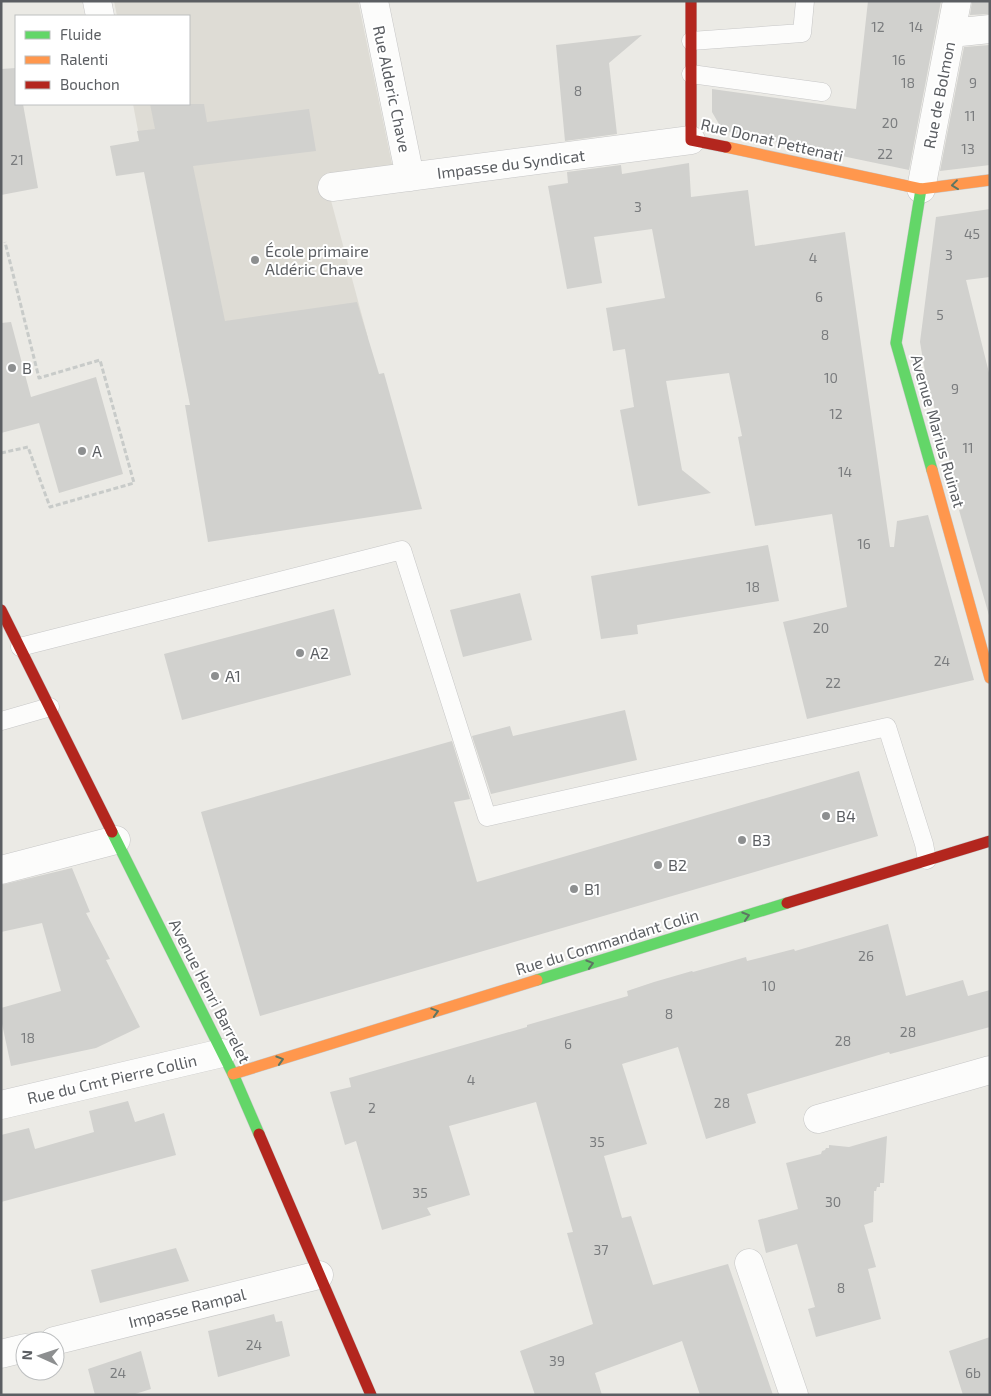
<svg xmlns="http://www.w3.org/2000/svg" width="991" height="1396" font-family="'Exo 2',sans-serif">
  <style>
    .education { fill: #dedcd5 }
    .building { fill: #d1d1ce }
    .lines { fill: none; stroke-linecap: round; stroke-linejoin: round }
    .lane-casing { stroke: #c7c7c7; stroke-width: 19 }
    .street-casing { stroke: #c7c7c7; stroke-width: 29 }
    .fast-casing { stroke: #c7c7c7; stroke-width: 12 }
    .slow-casing { stroke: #c7c7c7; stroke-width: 12 }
    .jam-casing { stroke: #c7c7c7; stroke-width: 12 }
    .path { stroke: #c8cbc9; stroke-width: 3; stroke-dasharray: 5 2.5; stroke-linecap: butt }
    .lane { stroke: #fcfcfb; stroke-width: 18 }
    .street { stroke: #fcfcfb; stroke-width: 28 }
    .fast { stroke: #63d668; stroke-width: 11 }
    .slow { stroke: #ff974d; stroke-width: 11 }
    .jam { stroke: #b3261e; stroke-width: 11 }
    .oneway { stroke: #5d7663 }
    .poi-dot { fill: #8d8f90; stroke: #fff; stroke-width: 2 }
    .labels { text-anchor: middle; stroke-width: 4; stroke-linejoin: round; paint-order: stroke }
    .number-label { font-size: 14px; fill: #7a7c7e }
    .street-label { font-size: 16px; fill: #5b5e62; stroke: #fff }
    .poi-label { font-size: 16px; fill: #5b5e62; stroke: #fff; text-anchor: start }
  </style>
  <rect width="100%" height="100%" fill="#ebeae5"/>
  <path class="education" d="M114 1H358L393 169 326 182 368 338 182 364 133 104H189V16H117Z"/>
  <path class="building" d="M868 1H941L909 170 723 131 712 112V89L856 109Z
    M972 1H990V14L970 15Z
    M642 35 609 63 617 134 565 141 556 45Z
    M990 45V165L940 171 964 47Z
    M16 68V104H23L38 188 1 195V69Z
    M150 104H204L207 122 309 109 316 151 193 166 225 321 357 302 379 374 384 373 422 509 208 542 185 405H190L144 172 116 176 110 146 139 141 137 131 155 129Z
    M689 163 691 197 748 190 755 246 845 232 890 547H894L897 521 928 515 974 680 807 719 783 622 847 607 832 514 755 526 738 437 742 436 729 373 666 381 682 470 711 493 638 506 620 410 634 407 625 349 613 351 606 308 665 298 652 229 594 237 602 283 567 289 548 186 568 183 567 172 621 165 622 174Z
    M990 209V277L966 280 990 377V619L959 510 963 509 926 378 920 342 936 217Z
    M11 322 31 397 96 377 123 474 59 493 39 423 1 433V323Z
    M768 545 779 601 637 625 638 634 601 639 591 576Z
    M520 593 532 640 463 657 450 610Z
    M334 609 351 675 182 720 164 654Z
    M625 710 637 760 491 794 472 736 510 726 513 736Z
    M452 741 470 799 454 802 477 882 859 771 878 836 260 1016 201 812Z
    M72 868 90 912 86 913 110 959 106 960 140 1027 96 1048 11 1066 1 1019V1008L61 991 42 923 1 932V885Z
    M888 924 906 996 963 980 968 996 990 990V1027L890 1054 889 1052 747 1094 756 1123 706 1139 678 1047 622 1064 647 1144 604 1156 622 1218 631 1216 653 1285 728 1264 773 1395H700L682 1341 595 1373 602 1395H535L520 1351 593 1324 567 1233 573 1232 536 1102 449 1126 470 1195 427 1208 431 1215 382 1230 356 1141 345 1145 330 1092 351 1087 349 1078 527 1027V1025L628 996 627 991 654 982 692 971 693 972 746 957 747 961 794 949 795 951Z
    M128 1101 135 1122 164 1113 176 1155 1 1202V1135L29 1128 35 1149 94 1132 89 1111Z
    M887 1136 884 1183H880V1187H877L876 1191H874L873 1222 864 1225 876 1267 868 1269 881 1319 816 1337 808 1309 815 1307 797 1244 766 1253 758 1220 798 1209 786 1163 821 1154 822 1151 825 1150 826 1148H829V1145L849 1147Z
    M176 1248 189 1281 100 1303 91 1270Z
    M274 1314 276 1322 282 1321 290 1356 218 1377 208 1331Z
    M990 1337V1395H963L949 1351Z
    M141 1351 151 1389 132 1395H95L88 1369Z"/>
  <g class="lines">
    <defs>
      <path id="lane" d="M691 41 802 33 805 1
        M691 74 822 92
        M20 647 402 550 487 817 887 727 924 844 927 860
        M1 721 50 707"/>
      <path id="street" d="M97 1 100 16
        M374 1 410 177
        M951 33 990 29
        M332 187 691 140
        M921 189 957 1
        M1 870 116 840
        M1 1105 222 1053
        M818 1119 990 1070
        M749 1263 794 1395
        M54 1341 319 1275
        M1 1354 25 1348"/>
      <path id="fast" d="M921 189 896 343 932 470
        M112 832 233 1074 259 1134
        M537 980 787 903"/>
      <path id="slow" d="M726 147 921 189 990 180
        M932 470 990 678
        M233 1074 537 980"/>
      <path id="jam" d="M691 1V140L726 147
        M1 610 112 832
        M787 903 990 841
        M259 1134 371 1395"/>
    </defs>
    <use href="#lane" class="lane-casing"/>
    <use href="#street" class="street-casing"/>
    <use href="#fast" class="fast-casing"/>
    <use href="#slow" class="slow-casing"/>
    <use href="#jam" class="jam-casing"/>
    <path class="path" d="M1 453 28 447 50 507 134 483 100 360 39 378 5 242"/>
    <use href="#lane" class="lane"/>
    <use href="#street" class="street"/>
    <use href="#fast" class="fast"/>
    <use href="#slow" class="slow"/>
    <use href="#jam" class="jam"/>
  </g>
  <defs><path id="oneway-chevron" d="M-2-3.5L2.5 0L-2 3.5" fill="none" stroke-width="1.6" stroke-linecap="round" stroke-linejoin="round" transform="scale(1.25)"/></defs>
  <g class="oneway">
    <use href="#oneway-chevron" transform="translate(955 185) rotate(173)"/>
    <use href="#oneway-chevron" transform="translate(746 916) rotate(-17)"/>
    <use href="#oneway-chevron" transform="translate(590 964) rotate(-17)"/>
    <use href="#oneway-chevron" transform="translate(435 1012) rotate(-17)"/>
    <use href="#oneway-chevron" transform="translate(280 1060) rotate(-17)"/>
  </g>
  <g class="poi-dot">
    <circle cx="255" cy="260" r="5"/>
    <circle cx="12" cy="368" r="5"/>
    <circle cx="82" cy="451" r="5"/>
    <circle cx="300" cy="653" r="5"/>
    <circle cx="215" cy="676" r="5"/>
    <circle cx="826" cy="816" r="5"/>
    <circle cx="742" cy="840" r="5"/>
    <circle cx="658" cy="865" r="5"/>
    <circle cx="574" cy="889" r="5"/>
  </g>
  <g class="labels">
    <g class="number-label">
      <text x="878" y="32">12</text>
      <text x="916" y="32">14</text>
      <text x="899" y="65">16</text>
      <text x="908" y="88">18</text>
      <text x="973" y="88">9</text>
      <text x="578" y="96">8</text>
      <text x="970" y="121">11</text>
      <text x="890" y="128">20</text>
      <text x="968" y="154">13</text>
      <text x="885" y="159">22</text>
      <text x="17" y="165">21</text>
      <text x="638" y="212">3</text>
      <text x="972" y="239">45</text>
      <text x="949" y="260">3</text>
      <text x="813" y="263">4</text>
      <text x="819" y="302">6</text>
      <text x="940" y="320">5</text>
      <text x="825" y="340">8</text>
      <text x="831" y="383">10</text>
      <text x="955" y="394">9</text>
      <text x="836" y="419">12</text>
      <text x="968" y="453">11</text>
      <text x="845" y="477">14</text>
      <text x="864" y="549">16</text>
      <text x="753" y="592">18</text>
      <text x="821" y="633">20</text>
      <text x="942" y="666">24</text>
      <text x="833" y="688">22</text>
      <text x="866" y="961">26</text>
      <text x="769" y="991">10</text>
      <text x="669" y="1019">8</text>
      <text x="908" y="1037">28</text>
      <text x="28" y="1043">18</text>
      <text x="843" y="1046">28</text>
      <text x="568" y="1049">6</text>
      <text x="471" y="1085">4</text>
      <text x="722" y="1108">28</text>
      <text x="372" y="1113">2</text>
      <text x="597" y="1147">35</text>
      <text x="420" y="1198">35</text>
      <text x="833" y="1207">30</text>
      <text x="601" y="1255">37</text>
      <text x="841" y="1293">8</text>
      <text x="254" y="1350">24</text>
      <text x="557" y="1366">39</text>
      <text x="118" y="1378">24</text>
      <text x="973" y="1378">6b</text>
    </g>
    <g class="street-label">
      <text transform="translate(392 89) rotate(78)" y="6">Rue Alderic Chave</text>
      <text transform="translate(939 95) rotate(-79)" y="6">Rue de Bolmon</text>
      <text transform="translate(772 140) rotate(13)" y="6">Rue Donat Pettenati</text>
      <text transform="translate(511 164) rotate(-7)" y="6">Impasse du Syndicat</text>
      <text transform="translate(938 431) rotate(74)" y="6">Avenue Marius Ruinat</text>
      <text transform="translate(607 942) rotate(-17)" y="6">Rue du Commandant Colin</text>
      <text transform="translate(210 991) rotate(63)" y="6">Avenue Henri Barrelet</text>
      <text transform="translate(112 1079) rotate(-13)" y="6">Rue du Cmt Pierre Collin</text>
      <text transform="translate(187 1308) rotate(-14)" y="6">Impasse Rampal</text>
    </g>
    <g class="poi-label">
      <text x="265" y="257">École primaire<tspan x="265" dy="18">Aldéric Chave</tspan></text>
      <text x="22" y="374">B</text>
      <text x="92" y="457">A</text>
      <text x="310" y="659">A2</text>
      <text x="225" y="682">A1</text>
      <text x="836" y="822">B4</text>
      <text x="752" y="846">B3</text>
      <text x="668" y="871">B2</text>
      <text x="584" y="895">B1</text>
    </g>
  </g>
  <rect width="991" height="1396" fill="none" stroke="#5b5e62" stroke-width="5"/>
  <rect x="15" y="15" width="175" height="90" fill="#ffffff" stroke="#bdbfc0"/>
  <rect x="25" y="31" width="25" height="8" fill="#63d668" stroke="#bdbfc0"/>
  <text x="60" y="40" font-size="15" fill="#5b5e62">Fluide</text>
  <rect x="25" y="56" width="25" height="8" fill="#ff974d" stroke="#bdbfc0"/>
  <text x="60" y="65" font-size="15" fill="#5b5e62">Ralenti</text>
  <rect x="25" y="81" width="25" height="8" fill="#b3261e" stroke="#bdbfc0"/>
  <text x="60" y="90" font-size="15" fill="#5b5e62">Bouchon</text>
  <g transform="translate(40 1356) rotate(273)"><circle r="24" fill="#ffffff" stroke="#bdbfc0"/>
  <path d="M0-4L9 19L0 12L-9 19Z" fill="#8d8f90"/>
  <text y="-8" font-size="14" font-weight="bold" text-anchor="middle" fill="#5b5e62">N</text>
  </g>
</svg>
